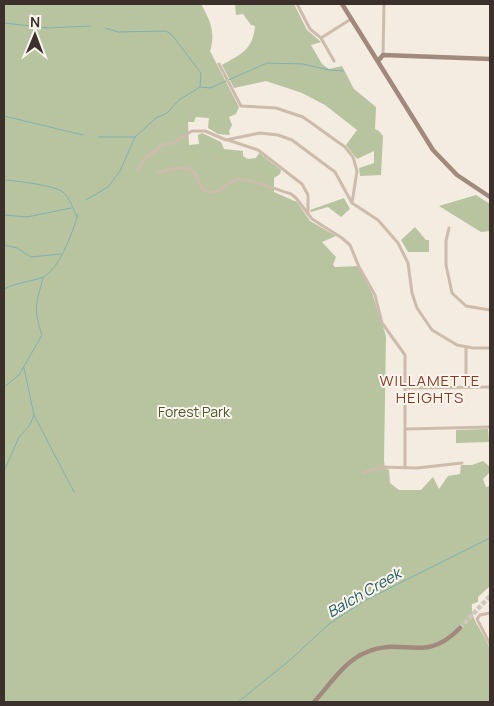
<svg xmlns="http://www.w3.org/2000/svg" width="494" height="706" font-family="Manrope,sans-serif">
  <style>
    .green { fill: #b8c4a0 }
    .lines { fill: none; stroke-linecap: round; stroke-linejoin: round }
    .stream { stroke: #7fb0b2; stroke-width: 1 }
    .secondary-tunnel { stroke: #cfc6bd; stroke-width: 4.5; stroke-dasharray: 4.5 2; stroke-linecap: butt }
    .street { stroke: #cdbbac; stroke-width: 3 }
    .secondary { stroke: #a18a7d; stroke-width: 4.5 }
    .labels { text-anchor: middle; stroke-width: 4; stroke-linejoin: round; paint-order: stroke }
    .park-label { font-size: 14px; fill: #4a5a2e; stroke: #fbf5ee }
    .neighbourhood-label { font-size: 15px; letter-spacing: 1px; fill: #8c3b22; stroke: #fbf5ee }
    .water-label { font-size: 15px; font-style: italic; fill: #1f5a5e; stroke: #fbf5ee }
  </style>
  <rect width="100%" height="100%" fill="#f4ebe1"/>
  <path class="green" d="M4 4H201C210 20 216 33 210 51L239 107 236 114 229 117 232 125 229 131 230 135 218 134 208 128 209 118 196 117 194 122H188L189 145 199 144 198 135 202 133 221 142 224 149 243 151V156L248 159 256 158 259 153 281 170 280 174 274 178V192L297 202 310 221 336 236 322 242 336 257 333 265 335 267 358 266 372 293 386 336 384 461 385 468 389 470 390 483 399 490H421L433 477 439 489 448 476 460 474 461 465H472L483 461 490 467V472L483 479 486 487 490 486V586L478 597V602L472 604C470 623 487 634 490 651 493 667 490 686 490 702H4Z
    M235 4H294L307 30 321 42 311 45 322 64 329 69 342 66 354 89 376 107 375 129 379 131 383 136 381 175 360 176 359 168 374 163V151L357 159 346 145 357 130 325 105 302 93 266 81 234 88 222 65C241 54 253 50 255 26L251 25 243 14 236 15Z
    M476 195 490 204V231L481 232 439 206Z
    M344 198 350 209 341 217 328 207 311 212 310 210Z
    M415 227 426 240H429V252H408L401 240Z
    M488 429 489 442 456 443V430Z"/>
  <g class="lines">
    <path class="stream" d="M64 4H93
      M4 23 48 28 91 26
      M105 28 118 32 166 31 172 35 201 73 200 86
      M4 116 83 135
      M99 137H135
      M4 180C17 181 53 185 63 192 70 198 73 209 77 217
      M86 200 108 187 120 171 135 137 156 118 167 113 179 100 200 87 210 88 267 63 303 64 329 70 343 71
      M4 215 27 217 71 208
      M4 245 17 248 31 257 61 254
      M4 289C16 283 28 282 41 278 59 272 73 231 78 214
      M24 368 34 415 74 492
      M4 387 19 375 42 335C33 308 36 304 43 278
      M4 471 19 437 30 425 34 415
      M238 702 290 660 329 624 364 601 490 538"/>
    <path class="secondary-tunnel" d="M460 628 490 596"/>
    <path class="street" d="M297 4 310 29 321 38 334 61
      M321 38 351 19
      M383 55 384 4
      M219 64 241 106 276 108 303 117 345 147 353 157 357 171 352 203
      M228 140 258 150 302 184 308 195V214
      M138 170 144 160 162 145 173 143 192 131H205L226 140 260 133 278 135 292 140 335 172 352 203 378 220 398 243 408 263 412 293 417 308 432 330 457 345 473 348H490
      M158 173C212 156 187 188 211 192 223 194 227 180 238 179 252 179 277 190 291 194L296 198 312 219 342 238 350 245 359 267 375 295 382 323 405 355V468
      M449 228 446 241V265L452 293 466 306 490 310
      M466 387V347
      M405 388 490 387
      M406 429 490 427
      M363 473 381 467 417 468 462 463
      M490 613 480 615 477 619 490 644"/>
    <path class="secondary" d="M342 4 433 150 457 175 490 197
      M378 61 383 55 490 59
      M314 702C329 686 345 660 367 652 404 636 424 665 460 628"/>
  </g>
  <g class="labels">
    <g class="park-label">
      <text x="194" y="417">Forest Park</text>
    </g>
    <g class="neighbourhood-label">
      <text x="430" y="386">WILLAMETTE<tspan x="430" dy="17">HEIGHTS</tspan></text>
    </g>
    <g class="water-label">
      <text transform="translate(364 593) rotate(-30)" y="5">Balch Creek</text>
    </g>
  </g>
  <rect width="494" height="706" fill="none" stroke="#3b302b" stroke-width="10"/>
  <g transform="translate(35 35) rotate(1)" stroke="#fbf5ee" stroke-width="4" paint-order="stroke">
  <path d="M0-4L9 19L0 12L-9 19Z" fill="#3b302b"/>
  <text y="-8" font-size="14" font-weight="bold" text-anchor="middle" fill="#3b302b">N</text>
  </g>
</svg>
